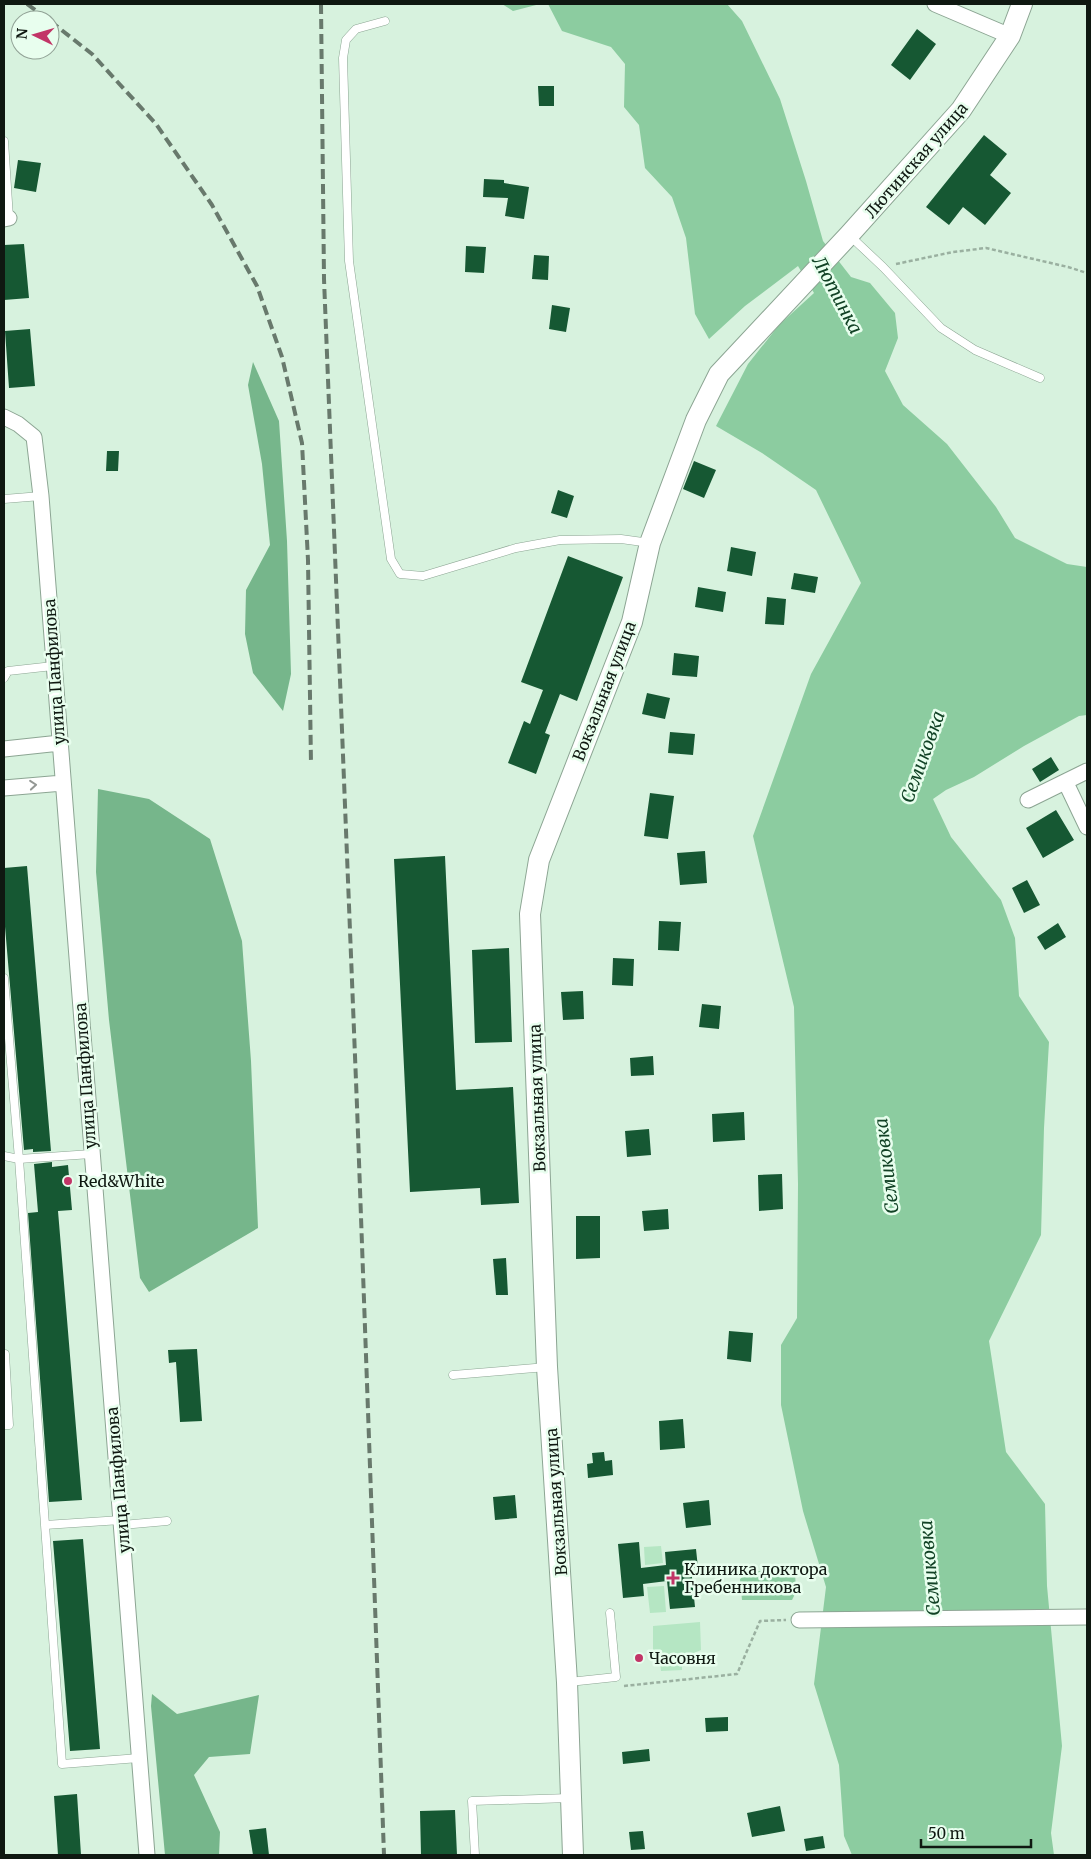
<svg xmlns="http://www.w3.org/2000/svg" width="1091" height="1859" font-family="Merriweather,serif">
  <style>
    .green { fill: #b5e6c3 }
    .forest { fill: #76b68b }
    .water { fill: #8ccca0 }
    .building { fill: #165833 }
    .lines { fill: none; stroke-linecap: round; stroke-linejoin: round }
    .lane-casing { stroke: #8ca593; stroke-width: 9 }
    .street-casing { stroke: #8ca593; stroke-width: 17 }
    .secondary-casing { stroke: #8ca593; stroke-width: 22 }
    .path { stroke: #9ab0a0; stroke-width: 2.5; stroke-dasharray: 4 2.5; stroke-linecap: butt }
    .lane { stroke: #fff; stroke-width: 8 }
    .street { stroke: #fff; stroke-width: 15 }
    .secondary { stroke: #fff; stroke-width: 20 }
    .rail { stroke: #68796c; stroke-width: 4; stroke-dasharray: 10 5; stroke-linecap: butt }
    .oneway { stroke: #939794 }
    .poi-dot { fill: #c23567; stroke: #e8feee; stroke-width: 2 }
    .labels { text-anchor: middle; stroke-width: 5; stroke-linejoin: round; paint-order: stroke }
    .street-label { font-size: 16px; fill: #0f1811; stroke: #e8feee }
    .poi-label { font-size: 16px; fill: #0f1811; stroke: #e8feee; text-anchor: start }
    .water-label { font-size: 18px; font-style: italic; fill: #114225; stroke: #e8feee }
  </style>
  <rect width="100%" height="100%" fill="#d7f2de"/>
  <path class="green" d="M661 1546 663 1563 645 1565 644 1547Z
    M664 1586 666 1612 650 1613 647 1587Z
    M700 1622 701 1650 682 1658V1670L661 1671 659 1652 653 1651V1626Z"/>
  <path class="forest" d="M253 362 279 421 287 541 291 674 283 711 253 673 245 634 246 590 270 545 262 464 248 385Z
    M98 789 149 799 210 839 242 941 251 1061 258 1228 149 1292 140 1278 109 1020 96 872Z
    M152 1694 177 1714 259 1695 250 1754 209 1757 194 1775 220 1832 219 1855H165L151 1706Z"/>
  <path class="water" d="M502 4H540L513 11Z
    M548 4H727L742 21 780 99 806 181 823 241 851 277 870 283 895 313 898 338 885 371 903 405 947 444 996 507 1015 538 1067 564 1087 567V715L1079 716 1024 746 974 777 946 790 933 799 951 837 1001 900 1015 938 1019 996 1049 1042 1044 1128 1041 1235 989 1341 1006 1452 1045 1504 1047 1586 1062 1746 1051 1833 1054 1855H852L844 1836 839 1765 814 1684 826 1587 803 1511 781 1405V1345L797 1318 798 1184 794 1007 753 836 811 674 861 583 816 490 762 453 716 426 748 364 779 325 814 293 798 266 745 306 709 339 695 314 686 238 672 197 645 168 639 125 624 107 625 64 611 47 562 31Z
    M750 1571 795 1572 796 1592 792 1600H742L740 1579Z"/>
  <path class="building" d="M917 29 936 44 910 80 891 65Z
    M538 86H554V106H539Z
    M984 135 1007 154 990 175 1011 193 985 225 963 207 949 225 926 207Z
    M18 160 41 163 36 192 14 188Z
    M484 179 504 180V183L529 187 524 219 505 216 508 198 483 197Z
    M24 244 29 298 4 300V245Z
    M466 246 486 247 484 273 465 272Z
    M534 255 549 256 548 280 532 279Z
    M552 305 570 308 566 332 549 329Z
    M30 329 35 386 9 388 5 331Z
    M107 451H119L118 471H106Z
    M694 461 716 470 704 498 683 489Z
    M558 490 574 496 567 518 551 513Z
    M731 547 756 552 752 576 727 571Z
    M568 556 623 577 577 701 560 694 545 733 550 735 536 774 508 763 524 721 530 724 543 690 521 682Z
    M794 573 818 577 815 593 791 589Z
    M698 587 726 592 723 612 695 607Z
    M767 597 786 599 784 625 765 624Z
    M674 653 699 656 697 677 672 675Z
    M647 693 670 698 665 719 642 714Z
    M670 732 695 734 693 755 668 753Z
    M1051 757 1059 770 1040 782 1032 769Z
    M650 793 674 796 668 839 644 836Z
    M1056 810 1074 840 1043 858 1026 828Z
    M705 851 707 883 680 885 677 853Z
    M445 856 456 1090 513 1087 519 1203 481 1205 480 1188 410 1192 394 859Z
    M27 866 51 1151 33 1152V1149L24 1150 4 915V868Z
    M1027 880 1040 905 1024 913 1012 888Z
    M659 921 681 922 679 951 658 950Z
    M1058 923 1066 937 1045 950 1037 937Z
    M509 948 512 1042 475 1043 472 950Z
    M613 958 634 959 633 986 612 985Z
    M583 991 584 1019 563 1020 561 992Z
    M702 1004 721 1006 719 1029 699 1027Z
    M653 1056 654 1075 631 1076 630 1058Z
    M744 1112 745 1140 713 1142 712 1114Z
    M649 1129 651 1155 627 1157 625 1131Z
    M52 1162V1167L68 1165 72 1210 58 1211 82 1500 49 1502 28 1213 38 1212 34 1164Z
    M782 1174 783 1209 759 1211 758 1175Z
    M668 1209 669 1229 644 1231 642 1211Z
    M576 1216H600V1258L576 1259Z
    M506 1258 508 1295H496L493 1259Z
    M729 1331 753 1333 751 1362 727 1359Z
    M197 1349 202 1421 180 1422 176 1362 169 1363 168 1350Z
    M683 1419 685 1448 660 1450 659 1421Z
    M604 1452 605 1461 612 1460 613 1475 588 1478 587 1464 593 1463 592 1453Z
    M515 1495 517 1518 495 1520 493 1497Z
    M709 1500 711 1525 686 1528 683 1503Z
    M83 1539 100 1749 70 1751 53 1541Z
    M639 1542 641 1568 666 1565 665 1552 696 1549 698 1568H691L695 1607 670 1609 667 1581 643 1584 644 1596 623 1598 618 1544Z
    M728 1717V1731L706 1732 705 1718Z
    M649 1749 650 1761 623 1764 622 1752Z
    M77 1794 81 1855H58L54 1796Z
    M780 1806 785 1831 752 1837 747 1813Z
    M455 1810 457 1855H421L420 1811Z
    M266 1828 269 1855H253L249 1830Z
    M643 1831 645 1849 631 1850 629 1832Z
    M823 1836 825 1848 806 1851 804 1839Z"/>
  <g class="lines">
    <defs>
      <path id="lane" d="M385 21 356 29 346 40 343 58 349 261 391 559 400 574 423 576 516 548 560 540 621 539 650 543
        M4 141 9 218
        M849 235 883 267 941 328 975 350 1040 378
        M4 499 41 496
        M4 678 8 671 53 666
        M4 978 19 1159 4 1156
        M91 1154 19 1159 45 1525 121 1520
        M4 1354H5L9 1425H4
        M453 1375 547 1367
        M45 1525 62 1764 139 1758
        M122 1525 167 1521
        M569 1682 616 1677 610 1613
        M475 1855 472 1801 570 1798"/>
      <path id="street" d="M935 4 1010 36
        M4 219 9 218
        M4 417 18 424 34 437 41 496 147 1855
        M4 749 60 743
        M1066 783 1087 827
        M4 788 63 783
        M1028 800 1087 771
        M799 1620 1087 1617"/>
      <path id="secondary" d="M573 1855 567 1682 547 1367 530 914 539 860 632 622 650 543 696 420 719 374 849 235 961 110 1010 36 1022 4"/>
    </defs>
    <use href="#lane" class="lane-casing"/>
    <use href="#street" class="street-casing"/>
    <use href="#secondary" class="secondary-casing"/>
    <path class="path" d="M896 264 953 252 986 248 1068 267 1087 273
      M624 1686 737 1674 760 1621 786 1620"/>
    <use href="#lane" class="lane"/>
    <use href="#street" class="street"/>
    <use href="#secondary" class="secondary"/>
    <path class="rail" d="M27 4 49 20
      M321 4 324 279 357 1106 384 1855
      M50 21 92 54 156 124 212 205 257 286 282 357 302 443 308 560 311 764"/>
  </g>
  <defs><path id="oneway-chevron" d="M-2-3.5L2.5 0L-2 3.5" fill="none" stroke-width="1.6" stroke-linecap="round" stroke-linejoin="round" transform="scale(1.25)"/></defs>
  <use class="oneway" href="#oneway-chevron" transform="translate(33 785) rotate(-5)"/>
  <g class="poi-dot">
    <circle cx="68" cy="1181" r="5"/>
    <path d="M670.5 1570.5h5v5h5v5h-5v5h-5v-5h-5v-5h5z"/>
    <circle cx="639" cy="1658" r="5"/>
  </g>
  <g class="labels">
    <g class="street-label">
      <text transform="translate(916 160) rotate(-49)" y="6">Лютинская улица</text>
      <text transform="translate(54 672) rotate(-94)" y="6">улица Панфилова</text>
      <text transform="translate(604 691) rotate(-69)" y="6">Вокзальная улица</text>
      <text transform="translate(85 1076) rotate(-94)" y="6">улица Панфилова</text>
      <text transform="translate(537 1098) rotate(-92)" y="6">Вокзальная улица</text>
      <text transform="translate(118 1480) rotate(-95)" y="6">улица Панфилова</text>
      <text transform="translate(556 1502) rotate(-94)" y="6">Вокзальная улица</text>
    </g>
    <g class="poi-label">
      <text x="78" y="1187">Red&amp;White</text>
      <text x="684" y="1575">Клиника доктора<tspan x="684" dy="18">Гребенникова</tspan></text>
      <text x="649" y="1664">Часовня</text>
    </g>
    <g class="water-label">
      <text transform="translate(837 295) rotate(62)" y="6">Лютинка</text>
      <text transform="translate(923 757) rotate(-70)" y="6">Семиковка</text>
      <text transform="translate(887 1166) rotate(-97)" y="6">Семиковка</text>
      <text transform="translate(930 1568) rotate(-95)" y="6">Семиковка</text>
    </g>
  </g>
  <rect width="1091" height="1859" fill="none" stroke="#0f1811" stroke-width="10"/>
  <g transform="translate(35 35) rotate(275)"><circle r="24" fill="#e8feee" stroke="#91a296"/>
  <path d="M0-4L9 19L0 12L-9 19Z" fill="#c23567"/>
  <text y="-8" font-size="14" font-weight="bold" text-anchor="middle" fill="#0f1811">N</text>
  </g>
  <path d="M921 1839v8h110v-8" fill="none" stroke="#0f1811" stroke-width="2.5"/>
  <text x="928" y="1839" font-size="15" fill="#0f1811" stroke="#e8feee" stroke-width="4" paint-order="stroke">50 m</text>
</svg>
